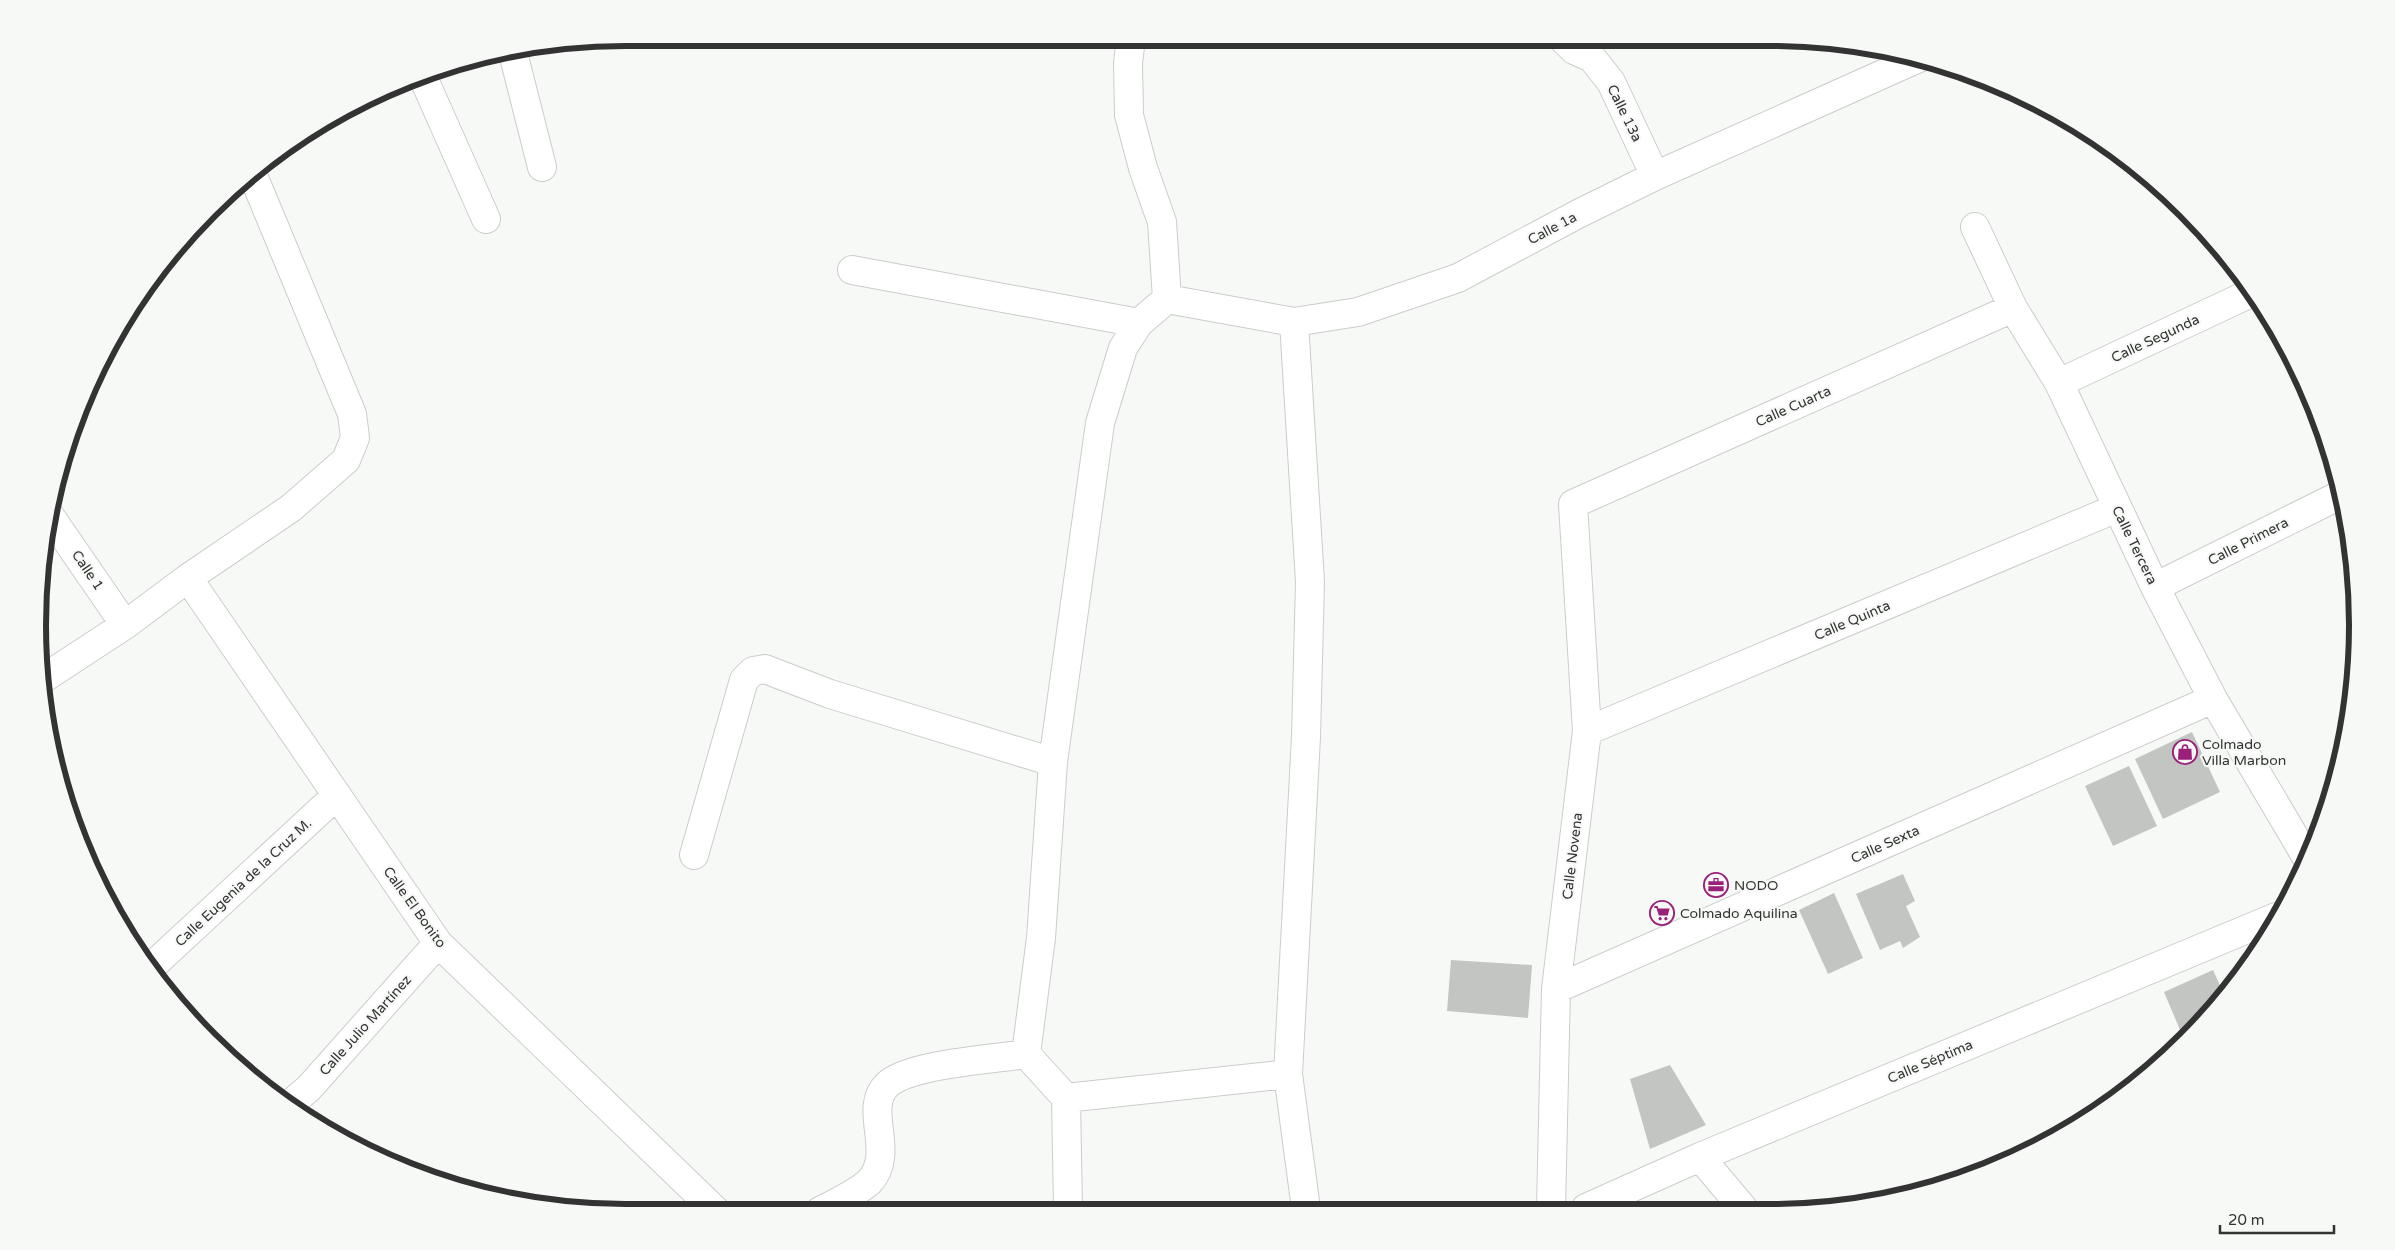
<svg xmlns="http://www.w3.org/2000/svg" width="2395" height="1250" font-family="'Varela Round',sans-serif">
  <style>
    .building { fill: #c3c5c3 }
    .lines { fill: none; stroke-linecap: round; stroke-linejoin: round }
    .minor-casing { stroke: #cbcdcb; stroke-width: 30 }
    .minor { stroke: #fff; stroke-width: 28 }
    .labels { text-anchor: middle; stroke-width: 4.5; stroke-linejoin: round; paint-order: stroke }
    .street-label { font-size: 14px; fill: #323332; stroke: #f7f9f7 }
    .poi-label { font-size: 14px; fill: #323332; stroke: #f7f9f7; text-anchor: start }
    .rim { fill: none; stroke: #323332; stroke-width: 6 }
  </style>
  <rect width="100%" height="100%" fill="#f7f9f7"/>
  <path class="building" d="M2192 732 2220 792 2163 819 2135 759Z
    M2129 766 2157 826 2113 846 2085 786Z
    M1903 874 1915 901 1906 906 1920 937 1903 948 1900 941 1880 950 1856 894Z
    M1834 893 1863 958 1828 974 1799 910Z
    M1451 960 1532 965 1528 1018 1447 1011Z
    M2213 970 2224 994 2212 1013 2183 1037 2164 992Z
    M1670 1065 1706 1125 1650 1149 1630 1079Z"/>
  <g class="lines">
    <defs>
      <path id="minor" d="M1562 38 1574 50 1592 58 1611 82 1655 176
        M512 49 542 167
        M422 75 486 219
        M1975 227 2013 308 2059 383 2155 587 2213 699 2307 858
        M852 270 1139 323
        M1167 299 1294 322 1358 312 1458 278 1578 214 1655 176 1921 57
        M1294 322 1310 582 1306 737 1288 1074 1306 1209
        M2059 383 2251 293
        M50 516 125 625
        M188 578 438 943 716 1211
        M2155 587 2340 495
        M41 680 125 625 188 578 291 508 346 460 355 438 352 414 252 173
        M1587 731 2117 508
        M694 855 744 680 753 671 765 669 830 694 1053 762
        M150 968 337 795
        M1556 989 2213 699
        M1066 1098 1288 1074
        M289 1105 309 1088 438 943
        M1700 1157 1743 1208
        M1551 1208 1556 989 1587 731 1573 504 2013 308
        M1586 1208 1700 1157 2276 917
        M1068 1210 1066 1098 1026 1054 1041 938 1053 762 1100 423 1123 348 1139 323 1167 299 1162 222 1143 168 1129 115 1128 63 1131 38
        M820 1211C834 1204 858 1192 869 1182 897 1153 862 1109 887 1085 908 1064 994 1059 1026 1054"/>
    </defs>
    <use href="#minor" class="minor-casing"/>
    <use href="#minor" class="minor"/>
  </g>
  <defs>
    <symbol id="shop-ring" viewBox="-11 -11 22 22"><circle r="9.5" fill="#f7f9f7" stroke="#9a2079" stroke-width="1.5"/><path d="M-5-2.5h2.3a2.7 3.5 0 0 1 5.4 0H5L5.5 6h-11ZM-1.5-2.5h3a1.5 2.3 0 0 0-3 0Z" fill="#9a2079"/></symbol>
    <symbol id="office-ring" viewBox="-11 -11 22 22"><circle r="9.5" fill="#f7f9f7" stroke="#9a2079" stroke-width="1.5"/><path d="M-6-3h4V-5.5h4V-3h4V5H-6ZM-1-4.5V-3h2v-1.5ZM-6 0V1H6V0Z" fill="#9a2079"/></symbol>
    <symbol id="supermarket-ring" viewBox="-11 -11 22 22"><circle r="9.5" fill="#f7f9f7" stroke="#9a2079" stroke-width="1.5"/><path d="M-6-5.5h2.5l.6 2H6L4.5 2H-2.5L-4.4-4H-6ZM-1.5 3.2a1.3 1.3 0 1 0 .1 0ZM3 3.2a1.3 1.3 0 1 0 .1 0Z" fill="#9a2079"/></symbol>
  </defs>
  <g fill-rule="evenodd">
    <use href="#shop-ring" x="2171" y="738" width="28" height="28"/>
    <use href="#office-ring" x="1702" y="871" width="28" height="28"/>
    <use href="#supermarket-ring" x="1648" y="899" width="28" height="28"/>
  </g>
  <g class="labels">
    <g class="street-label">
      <text transform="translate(1625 113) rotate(64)" y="5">Calle 13a</text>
      <text transform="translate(1552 228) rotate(-28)" y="5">Calle 1a</text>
      <text transform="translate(2155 338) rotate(-25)" y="5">Calle Segunda</text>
      <text transform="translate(1793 406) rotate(-24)" y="5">Calle Cuarta</text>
      <text transform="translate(2248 541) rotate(-27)" y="5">Calle Primera</text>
      <text transform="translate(2135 545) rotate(64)" y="5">Calle Tercera</text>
      <text transform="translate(88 570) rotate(56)" y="5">Calle 1</text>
      <text transform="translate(1852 620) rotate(-23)" y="5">Calle Quinta</text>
      <text transform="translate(1885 844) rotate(-24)" y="5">Calle Sexta</text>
      <text transform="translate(1572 856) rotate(-83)" y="5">Calle Novena</text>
      <text transform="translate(243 882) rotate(-43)" y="5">Calle Eugenia de la Cruz M.</text>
      <text transform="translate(415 907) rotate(54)" y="5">Calle El Bonito</text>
      <text transform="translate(365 1025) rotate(-48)" y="5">Calle Julio Martínez</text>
      <text transform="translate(1930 1061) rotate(-23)" y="5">Calle Séptima</text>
    </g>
    <g class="poi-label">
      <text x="2202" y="749">Colmado<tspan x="2202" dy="16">Villa Marbon</tspan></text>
      <text x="1734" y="890">NODO</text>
      <text x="1680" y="918">Colmado Aquilina</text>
    </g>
  </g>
  <path d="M0 0H2395V1250H0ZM625 46H1770A579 579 0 0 1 2349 625V625A579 579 0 0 1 1770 1204H625A579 579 0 0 1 46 625V625A579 579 0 0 1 625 46Z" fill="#f7f9f7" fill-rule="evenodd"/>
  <path class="rim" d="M625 46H1770A579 579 0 0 1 2349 625V625A579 579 0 0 1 1770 1204H625A579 579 0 0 1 46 625V625A579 579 0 0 1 625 46Z"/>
  <path d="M2220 1225v8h114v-8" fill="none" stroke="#323332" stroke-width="2.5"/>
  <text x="2228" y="1225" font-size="15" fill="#323332" stroke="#f7f9f7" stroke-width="4" paint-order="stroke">20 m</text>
</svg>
